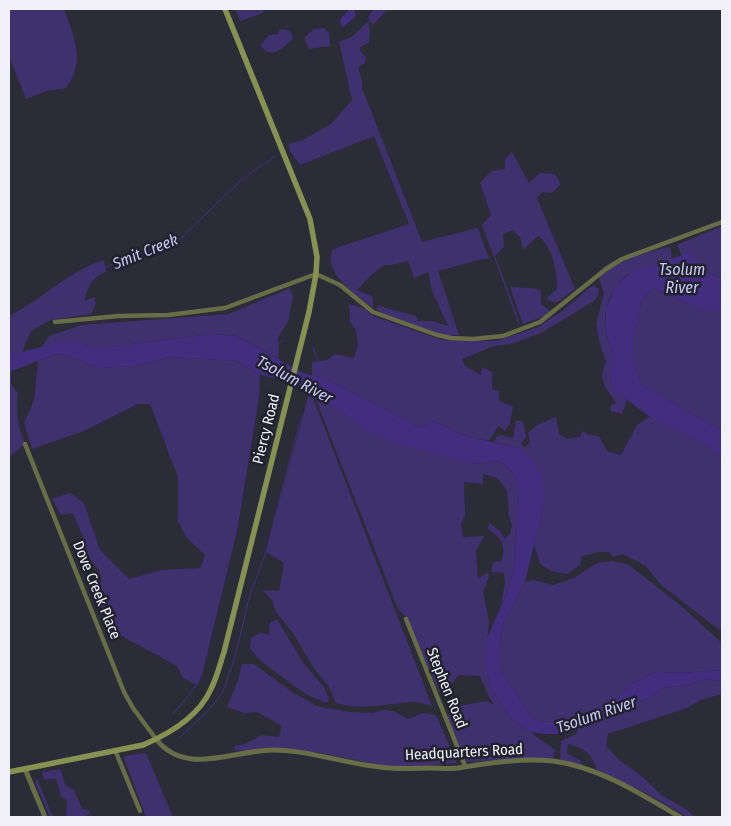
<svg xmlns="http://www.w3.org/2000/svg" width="731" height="826" font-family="'Fira Sans Condensed',sans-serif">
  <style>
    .green { fill: #3e316e }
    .water { fill: #422e7e }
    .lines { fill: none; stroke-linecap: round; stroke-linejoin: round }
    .stream { stroke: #422e7e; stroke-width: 1 }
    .minor { stroke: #676d46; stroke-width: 4.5 }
    .tertiary { stroke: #676d46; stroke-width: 5 }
    .secondary { stroke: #879151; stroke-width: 5.5 }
    .labels { text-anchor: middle; stroke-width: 5; stroke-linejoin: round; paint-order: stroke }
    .street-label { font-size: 15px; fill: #f1f0f9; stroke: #22212e }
    .water-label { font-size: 16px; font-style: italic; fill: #cac5f3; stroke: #22212e }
  </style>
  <rect width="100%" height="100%" fill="#2c2b38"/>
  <path class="green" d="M9 9H64C74 36 86 62 66 88L46 91 26 99 9 56Z
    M235 9H263V13L240 21Z
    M374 9H388L373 25 368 17Z
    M367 22 370 29 369 43 360 47V51L366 57 365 63 358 67 362 81V88L422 242 478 228 489 259H483L438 271 459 335C433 338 399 321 376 310L378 306 416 316 418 321H432L448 326 432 291 428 272 414 278 408 261 392 265H385L372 274 357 290 373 297V308C357 296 321 272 333 249L409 224 374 136 300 165 291 153 288 144 303 140 331 124 352 100 339 42 353 36Z
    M324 28 329 33 330 46 309 49 304 38 314 29Z
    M283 29 290 31 293 38C285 47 269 62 261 45L269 35 278 34 279 30Z
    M512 152 529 183 540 173 555 174 561 184 552 193 542 192 537 198 575 289 556 303 546 299 557 289C557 271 553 247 538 236L523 250 520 237 513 230 503 234 504 247 495 256 519 320V325L482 225 491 215 480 183 491 171 505 169V159Z
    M722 226V278C704 273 701 268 692 252L682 256 677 245Z
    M667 247 671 248 672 260C662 263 640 267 632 272 613 283 603 307 605 328 605 336 612 344 612 353 612 378 604 382 627 400L622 414 611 411 610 405 616 403C606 389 597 378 606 362L600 344 596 324 604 293 599 278C617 259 643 254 667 247Z
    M104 260 106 272C92 277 88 287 84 301L94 297 96 304 91 314 51 320 31 331 22 352 9 355V316C41 300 70 270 104 260Z
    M593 285 599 289 598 296 594 301 541 333 511 344 494 346 462 359 465 366 481 375 482 367 492 372V389L499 391V401L513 407 510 423 505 431 498 426 489 441 468 437 433 421 423 427 413 424 330 381 312 376V362L327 360 335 354 354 358 358 344 356 330 350 322 349 304 365 309 373 316 442 340 496 341 538 327 562 311Z
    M510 287 532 288 541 290V304L550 311 542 317 523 324Z
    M290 288 293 296 288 322 278 337 279 359 237 336 212 334 108 347H90L78 341 42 347 49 336 81 325 229 314Z
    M654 288 702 310H722V431L642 385 633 359V338L639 318 641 300Z
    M56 354 67 355 98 368 135 366 169 357 237 361 259 374V394L237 528 202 673 197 685 183 678 177 666 111 630 99 604 95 586 102 581 99 570 84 552 83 537 73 513 61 515 52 499 70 493 84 503 100 550 129 579 160 570 200 568 205 555 186 537 178 521V477L150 404H138L84 431 32 449 24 423 34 400 38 361Z
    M9 372H11V384L18 393C15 412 18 426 25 444L9 457Z
    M310 390 432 706C425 704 416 701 409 702 385 705 360 710 336 703L329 687 313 667 293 633 276 612 272 600 262 590 279 591 284 563 266 552Z
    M313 392 362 427 475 464 499 461 514 473 519 489 515 563 509 588 501 605 505 583 504 573 491 572 493 562 502 561C505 543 503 540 488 529L489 523 500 531 505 539 510 534 512 525 509 517 507 490 497 478 483 474V484L464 482 465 516 461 523 463 537 484 536 476 551 478 579 488 572 489 576 483 592 489 621 485 665 491 689 513 720 555 750 553 759H516L466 762 447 718 453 707 487 701 494 705 488 695 480 676 459 675 449 687 439 692 406 617 398 609Z
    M556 417 559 434 567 439 580 437 582 431 589 435 599 436 607 451 621 455 637 425 649 417 702 442 722 457V632L661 585 646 566 623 554 613 557 609 552H599L582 556 580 565 567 574 551 571 540 564 534 544 544 504 519 448 494 442 496 437 500 435 513 438 516 420 523 422 526 437 521 444 525 447 530 442 528 433 537 425Z
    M613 561 629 565 679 604 722 643V670L680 673 656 672 632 684 613 702 569 720 546 722 531 717 514 690 499 670V647L503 624 525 582 534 580 553 585 574 578 597 563Z
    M277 619 302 661 323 686 329 698 327 703C303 695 292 684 273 670 263 662 257 659 250 648L251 638 260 633 269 635 270 623Z
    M242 664H254L292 692 317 706 349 712 372 713 383 710 393 711 408 719 423 713 436 715 457 763 396 768 316 752 269 749 235 751 234 746 245 744 262 735 279 737 282 726 257 712 244 713 227 707 238 680Z
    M706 679 722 681V694L700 700 687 708 608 734 606 746 619 760 644 778 661 795 686 809 694 817H688L638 789 597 771C593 754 584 748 568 744L567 753 581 761 583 766 560 761 561 741 576 734 579 726 589 721 647 699 663 688 687 685Z
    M146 753 173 817H146L123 756Z
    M61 769 65 785 74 790 82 809 89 810 90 814 80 817H66L67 800 61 797 56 778 44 780 42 772Z
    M37 778 51 813 55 817H50L35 782Z"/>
  <path class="water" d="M350 9H354L356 16 343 27 340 23 341 18Z
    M692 252C701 268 704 273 722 278V310H702L654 288 641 300 639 318 633 338V359L642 385 722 431V457L702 442 654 420 614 390 610 377 612 351 605 329 606 309 615 287 632 271Z
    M212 334 237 336 303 373 330 381 413 424 423 427 433 421 468 437 519 448 534 462 541 474 544 486V504L525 582 503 624 499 647V670L514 690 531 717 546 722 569 720 613 702 632 684 656 672 680 673 722 670V681L706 679 687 685 663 688 647 699 589 721 564 734H545L530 732 513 720 491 689 485 665 487 639 509 588 515 563 519 489 514 473 499 461 475 464 395 443 362 427 310 390 292 383 259 374 237 361 169 357 135 366 98 368 67 355 56 354 9 372V355L66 341H78L90 347H108Z"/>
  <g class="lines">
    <path class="stream" d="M293 148 318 147 344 133 349 127 361 98 351 59 355 39 381 9
      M9 337 25 319 52 299 108 266 180 239 239 182 275 156
      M313 347 319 363V378
      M269 353 283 340
      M173 714 197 685 202 673 237 528 259 394V373
      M180 737 207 712 222 693 225 686 236 654 249 598 266 552 300 421 317 394"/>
    <path class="minor" d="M55 322 118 316 168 315 225 308 316 274 340 285 373 312 437 335 451 338 473 339 503 336 540 322 606 269 622 259 722 222
      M25 444 124 692 133 708 156 739
      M406 619 465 766
      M115 750 140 811"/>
    <path class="tertiary" d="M156 739C186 777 232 750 273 750 311 750 352 766 390 768 403 769 418 768 431 768 440 768 450 769 458 768 488 763 522 758 553 761 599 767 641 794 680 817
      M25 769 45 817"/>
    <path class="secondary" d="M9 772 143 745C169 734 199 716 211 689 217 677 220 664 224 652L309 312 316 274 317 257 310 219 225 9"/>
  </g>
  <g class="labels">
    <g class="street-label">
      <text transform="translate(266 429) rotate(-76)" y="5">Piercy Road</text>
      <text transform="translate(97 590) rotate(68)" y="5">Dove Creek Place</text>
      <text transform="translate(447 688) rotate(68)" y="5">Stephen Road</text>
      <text transform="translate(464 752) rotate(-3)" y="5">Headquarters Road</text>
    </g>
    <g class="water-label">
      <text transform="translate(145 251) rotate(-22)" y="6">Smit Creek</text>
      <text x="682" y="275">Tsolum<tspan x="682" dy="18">River</tspan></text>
      <text transform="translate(295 379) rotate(28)" y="6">Tsolum River</text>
      <text transform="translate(596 714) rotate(-19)" y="6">Tsolum River</text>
    </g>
  </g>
  <rect width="731" height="826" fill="none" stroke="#f1f0f9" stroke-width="20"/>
</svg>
